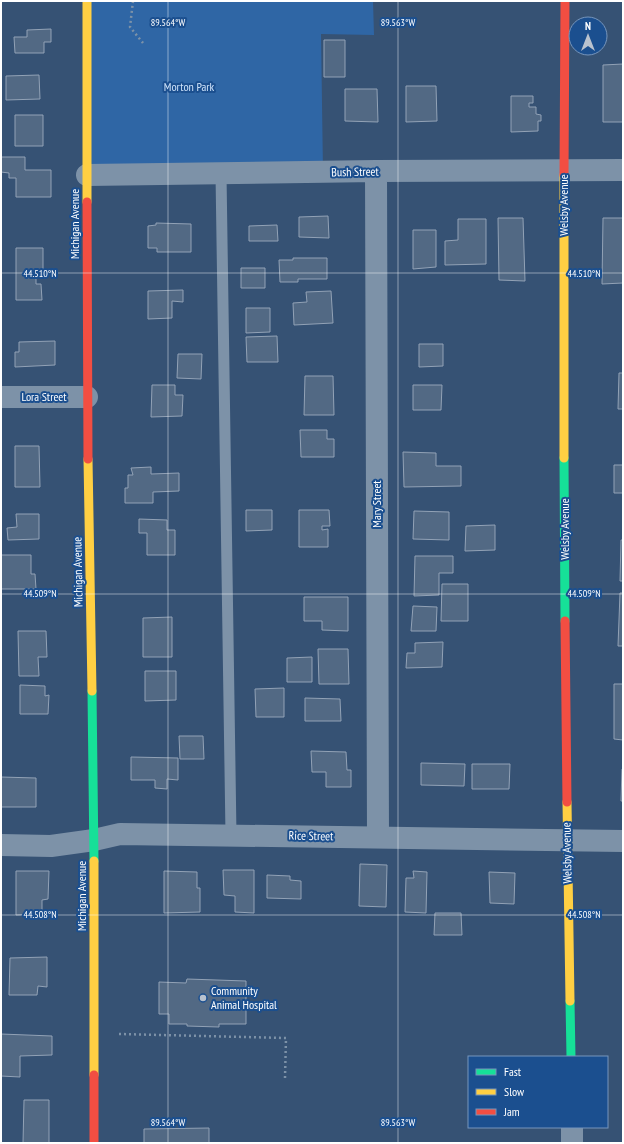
<svg xmlns="http://www.w3.org/2000/svg" width="624" height="1144" font-family="'PT Sans Narrow',sans-serif">
  <style>
    .green { fill: #2f66a5 }
    .building { fill: #526984; stroke: #92a2b6 }
    .lines { fill: none; stroke-linecap: round; stroke-linejoin: round }
    .path { stroke: #7d92a8; stroke-width: 2.5; stroke-dasharray: 2 3; stroke-linecap: butt }
    .lane { stroke: #7d92a8; stroke-width: 11 }
    .street { stroke: #7d92a8; stroke-width: 22 }
    .fast { stroke: #16e098; stroke-width: 9 }
    .slow { stroke: #ffcf43; stroke-width: 9 }
    .jam { stroke: #f24e42; stroke-width: 9 }
    .ticks { fill: none; stroke: #fff; stroke-width: 1; stroke-opacity: 0.45 }
    .poi-dot { fill: #b9c2ce; stroke: #1b4f8f; stroke-width: 1.5 }
    .labels { text-anchor: middle; stroke-width: 4; stroke-linejoin: round; paint-order: stroke }
    .park-label { font-size: 12px; fill: #cfe3fa; stroke: #1b4f8f }
    .street-label { font-size: 12px; fill: #fff; stroke: #1b4f8f }
    .poi-label { font-size: 12px; fill: #fff; stroke: #1b4f8f; text-anchor: start }
    .ticks-label { font-size: 10px; text-anchor: middle; fill: #fff; stroke: #1b4f8f; stroke-width: 4; stroke-linejoin: round; paint-order: stroke }
  </style>
  <rect width="100%" height="100%" fill="#365274"/>
  <path class="green" d="M85 1H373L374 35 321 34 323 172 87 175Z"/>
  <path class="building" d="M51 29V42H44V53H15L14 37H27V30Z
    M324 40H345V77H324Z
    M623 64V122H603V65Z
    M39 75 40 99 6 100V76Z
    M406 86H436L437 121 406 122Z
    M345 89H377L378 122 345 121Z
    M511 96H533V103H529V107H536V114L541 115V121H538V131L511 132Z
    M15 115H43V146H15Z
    M1 157H25V170H51V197H16V178H9V173L1 172Z
    M328 216 329 238 299 237V217Z
    M498 218H523L525 281 499 280Z
    M603 218H623V283L602 284Z
    M458 219H486V264L445 265V241L458 240Z
    M156 223 191 224V252H157V248H148V226L156 225Z
    M277 225 278 241H249V226Z
    M413 230H436V267L413 269Z
    M16 248H43V277H36V284H41L42 300H16Z
    M293 258H327V279H298V282H280L279 260H293Z
    M241 268H265V288H241Z
    M183 290V302L172 301V318L148 319V291Z
    M331 291 333 323 294 325 293 303 307 302 306 292Z
    M246 308H270V332L246 333Z
    M277 336 278 362H247L246 337Z
    M55 341V365L15 367V352H19V342Z
    M419 344H443V366L419 367Z
    M178 354H202L201 379 177 378Z
    M619 373H623V409H618Z
    M305 376H333L334 415H304Z
    M152 385H175V395H183L182 416 151 417Z
    M413 385H442L441 410H413Z
    M300 430H327V439H334V457H301Z
    M15 446H39L40 487H15Z
    M403 452 436 453V466H461V486L404 487Z
    M614 465H623V493H614Z
    M151 467V474L179 473V491L153 492V503H125V488H128V475H133L131 468Z
    M246 510H272V530L246 531Z
    M299 510H329L330 526H322V530L328 529V547H299Z
    M414 511 449 512V540L413 539Z
    M16 514H39V539L8 540 7 528 17 527Z
    M139 519 167 520V530H175V555H147V533H139Z
    M495 525V550L465 551 466 526Z
    M621 540H623V581H620Z
    M1 555H31V574H35L36 589H1Z
    M415 556H453V573H439V595L414 596Z
    M442 584H468V621H441Z
    M620 593H623V646H618Z
    M304 597H348V631L322 630V621H304Z
    M413 606 437 607 436 631H411Z
    M172 617V657H143V618Z
    M18 631H46L47 657H38L39 676H19Z
    M443 642 442 667 406 668 407 653H415V643Z
    M318 649H348L349 684H319Z
    M312 657V682H287V658Z
    M145 671H176V700L145 701Z
    M614 684H623V740L614 739Z
    M20 685 45 686V696L49 695 48 714H20Z
    M284 688V717H256L255 689Z
    M305 698 340 699 341 721H305Z
    M179 736H203L204 759H180Z
    M311 751 346 752 347 770H351V787H326V772H312Z
    M131 757 178 758V780L167 779V789L155 788V780H131Z
    M421 763 465 764 464 786 421 785Z
    M472 764H510L509 789H472Z
    M622 769H623V801H621Z
    M1 777 36 778V807H1Z
    M360 864 387 865 386 907 359 906Z
    M223 870H254V913L235 912V896L224 895Z
    M16 871H49L48 899 42 900V914L16 915Z
    M164 871 197 872V888H200V912L164 913Z
    M413 871 427 872 426 913 405 912 406 878H414Z
    M489 872 515 873 514 904 490 903Z
    M267 875 290 876V880L301 881V899L267 898Z
    M435 913H461L462 935H434Z
    M47 957V987L38 986 37 995H9L10 958Z
    M187 979 246 981V1024H219V1027L187 1026V1024H169V1014H159V982L186 983Z
    M1 1034 52 1036V1055L20 1056V1077L1 1076Z
    M24 1100H49V1143H23Z
    M209 1128V1143H144V1129Z"/>
  <g class="lines">
    <path class="path" d="M133 1 130 27 143 43
      M119 1034 286 1038 285 1078"/>
    <path class="lane" d="M221 174 231 835"/>
    <path class="street" d="M376 171 378 837
      M87 175 376 171 623 170
      M1 397H87
      M1 845 51 846 94 840 120 834 623 841
      M572 1127V1143"/>
    <path class="fast" d="M564 458 565 621
      M92 691 94 861
      M570 1001 571 1057"/>
    <path class="slow" d="M87 1V202
      M564 175V458
      M88 459 92 691
      M567 802 570 1001
      M94 861V1075"/>
    <path class="jam" d="M564 175 565 1
      M87 202 88 459
      M565 621 567 802
      M94 1075V1143"/>
  </g>
  <path class="ticks" d="M168 1V1143M398 1V1143M1 273H623M1 594H623M1 915H623"/>
  <circle class="poi-dot" cx="203" cy="998" r="4"/>
  <g class="labels">
    <g class="park-label">
      <text x="189" y="91">Morton Park</text>
    </g>
    <g class="street-label">
      <text transform="translate(355 172) rotate(-1)" y="4">Bush Street</text>
      <text transform="translate(564 205) rotate(-90)" y="4">Welsby Avenue</text>
      <text transform="translate(75 224) rotate(-90)" y="4">Michigan Avenue</text>
      <text x="44" y="401">Lora Street</text>
      <text transform="translate(377 504) rotate(-90)" y="4">Mary Street</text>
      <text transform="translate(565 529) rotate(-90)" y="4">Welsby Avenue</text>
      <text transform="translate(78 572) rotate(-91)" y="4">Michigan Avenue</text>
      <text transform="translate(311 836) rotate(1)" y="4">Rice Street</text>
      <text transform="translate(567 853) rotate(-91)" y="4">Welsby Avenue</text>
      <text transform="translate(82 896) rotate(-90)" y="4">Michigan Avenue</text>
    </g>
    <g class="poi-label">
      <text x="211" y="995">Community<tspan x="211" dy="14">Animal Hospital</tspan></text>
    </g>
  </g>
  <g class="ticks-label">
    <text x="168" y="26">89.564°W</text>
    <text x="398" y="26">89.563°W</text>
    <text x="40" y="277">44.510°N</text>
    <text x="584" y="277">44.510°N</text>
    <text x="40" y="597">44.509°N</text>
    <text x="584" y="597">44.509°N</text>
    <text x="40" y="918">44.508°N</text>
    <text x="584" y="918">44.508°N</text>
    <text x="168" y="1126">89.564°W</text>
    <text x="398" y="1126">89.563°W</text>
  </g>
  <rect width="624" height="1144" fill="none" stroke="#ffffff" stroke-width="4"/>
  <rect x="468" y="1056" width="140" height="72" fill="#1b4f8f" stroke="#7695bc"/>
  <rect x="476" y="1069" width="20" height="6" fill="#16e098" stroke="#7695bc"/>
  <text x="504" y="1076" font-size="12" fill="#ffffff">Fast</text>
  <rect x="476" y="1089" width="20" height="6" fill="#ffcf43" stroke="#7695bc"/>
  <text x="504" y="1096" font-size="12" fill="#ffffff">Slow</text>
  <rect x="476" y="1109" width="20" height="6" fill="#f24e42" stroke="#7695bc"/>
  <text x="504" y="1116" font-size="12" fill="#ffffff">Jam</text>
  <g transform="translate(588 36)"><circle r="19" fill="#1b4f8f" stroke="#7695bc"/>
  <path d="M0-3L7 15L0 10L-7 15Z" fill="#b9c2ce"/>
  <text y="-6" font-size="11" font-weight="bold" text-anchor="middle" fill="#ffffff">N</text>
  </g>
</svg>
